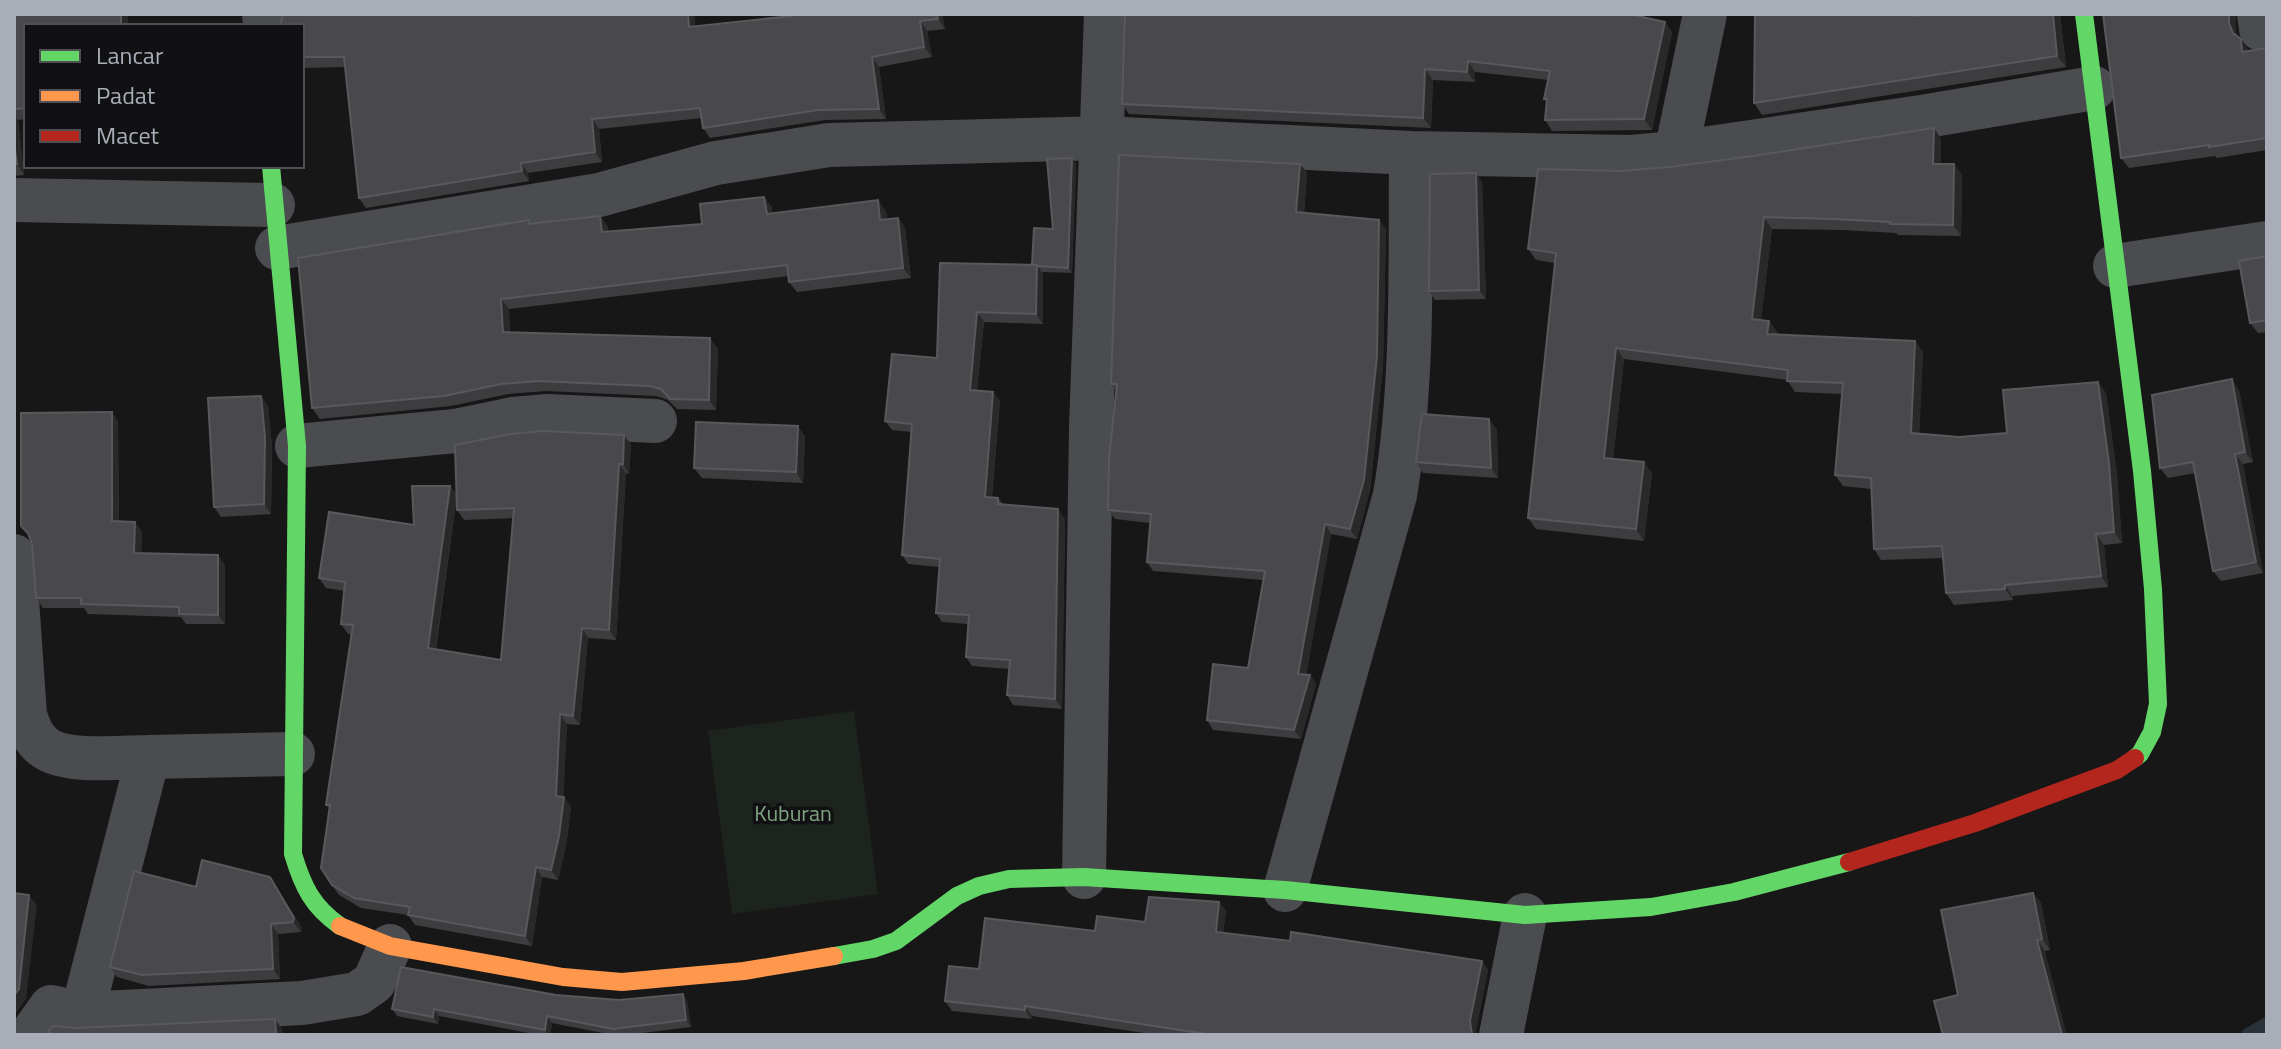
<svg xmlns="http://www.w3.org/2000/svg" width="2281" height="1049" font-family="'Titillium Web',sans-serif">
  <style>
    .green { fill: #1d241e }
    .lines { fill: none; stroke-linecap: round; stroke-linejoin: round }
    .stream { stroke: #2a3239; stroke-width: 14 }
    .street { stroke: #4b4c50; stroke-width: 44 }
    .fast { stroke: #63d668; stroke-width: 18 }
    .slow { stroke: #ff974d; stroke-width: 18 }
    .jam { stroke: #b3261e; stroke-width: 18 }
    .wall { fill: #3d3d3f; fill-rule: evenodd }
    .shaded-wall { fill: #29292a }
    .building { fill: #49494c; stroke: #58595d; stroke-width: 2 }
    .labels { text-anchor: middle; stroke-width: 7; stroke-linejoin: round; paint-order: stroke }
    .park-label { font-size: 22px; fill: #7fa381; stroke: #111113 }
  </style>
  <rect width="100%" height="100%" fill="#171717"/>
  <path class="green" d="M854 711 878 894 732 914 708 731Z"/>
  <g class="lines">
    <path class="stream" d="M2248 1035 2267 1024"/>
    <path class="street" d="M264 14 265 26
      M2259 14 2261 29
      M1676 153 1705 14
      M14 200 273 205
      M277 248 599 195 716 163 829 145 1103 138 1411 153 1630 157 1676 153 1921 117 2094 88
      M2115 266 2267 243
      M297 446 455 431 513 419 548 416 655 421
      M14 556 25 715C29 727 33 739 44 747 65 764 122 757 148 757
      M1084 877 1091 427 1106 14
      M1285 890 1395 495C1414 382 1410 267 1411 153
      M82 1014 148 757 293 754
      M31 1035 51 1007 82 1014 302 1003 357 994 374 982 390 946
      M1501 1035 1525 915"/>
    <path class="fast" d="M2084 14 2142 471 2153 589 2158 704 2152 732 2140 754 2135 758
      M271 166 297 446 293 854C303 887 312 906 340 926
      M834 956 873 949 896 941 957 896 979 886 1009 879 1084 877 1285 890 1525 915 1651 907 1734 892 1849 862"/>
    <path class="slow" d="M340 926 390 946 563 977 622 982 744 971 834 956"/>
    <path class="jam" d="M1849 862 1975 823 2117 770 2135 758"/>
  </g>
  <path class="wall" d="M14 14H128V26H26V119L18 120 24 175 14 176Z
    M694 14 695 26 791 16V14H942L945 29 927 31 932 57 879 67 886 119 825 120 710 138 703 128 702 118 599 129 602 162 528 173 529 181 366 208 359 198 345 67 302 68V26Z
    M1755 14H1924V16L1938 14H2060L2066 67 1762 115 1754 103Z
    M2103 14H2236V33L2248 51 2267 48V150L2217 158 2215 156 2129 168 2121 158Z
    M1665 22 1672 32 1652 130 1552 131 1545 120 1547 103 1544 99 1548 80 1475 72V82L1433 80 1431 128 1129 114 1122 104Z
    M1934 128 1941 139V164H1954L1962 175 1961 236 1898 235 1896 233 1842 230 1772 229 1761 320 1769 321 1777 332V335L1915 341 1923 352 1919 434 1959 437 2007 433 2098 382 2106 393 2117 474 2122 543 2104 545 2108 587 2012 596 2013 600 1954 605 1946 593 1943 558 1881 560 1874 549 1871 489 1843 486 1835 475 1842 394 1795 392 1787 380 1624 359 1613 459 1652 473 1644 541 1536 529 1528 518 1555 263 1536 260 1528 249 1622 171 1670 167 1753 156Z
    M1072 158 1076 164 1072 273 1042 272 1043 274V324L984 322 977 391 993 392 1000 401 992 498H998L1003 504 1065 519 1062 709 1013 705 1007 695 1009 669 972 666 966 657 968 624 942 622 936 613 940 567 908 564 902 555 912 432 892 430 885 421 937 358 940 263 1032 265 1053 229Z
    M1300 164 1307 173 1304 213 1386 229 1383 366 1370 490 1357 539 1331 534 1306 675H1310L1316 684 1301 739 1213 730 1207 720 1248 668 1263 580 1153 571 1147 562 1150 523 1115 519 1108 510 1116 391 1111 384Z
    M1476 173 1482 182 1486 299 1435 300 1429 291Z
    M772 207V213L886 211 887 219 898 218 905 228 911 278 797 292 789 282V276L509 309 510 332 718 349 716 410 677 409 668 400 656 396 546 391 508 394 451 406 320 419 312 408 529 220 531 224 608 226V232L702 224Z
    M2267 256V332L2258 333 2250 323 2263 257Z
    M2239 390 2253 462 2243 464 2263 573 2221 581 2213 571 2195 473 2168 478 2160 468Z
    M261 396 268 406 272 447 271 514 221 517 214 507Z
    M112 412 118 422 119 522H135L142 532 141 553 225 565V624H186L181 617 88 614 84 608H43L36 598 32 544 30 538 21 526Z
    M1497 430 1498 478 1423 473 1416 462Z
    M624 435 631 445 629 474 626 473 616 640 588 638 580 725 567 724 563 797 571 807 566 846 558 880 542 877 532 946 415 925 408 915 361 908 339 895 332 885 330 809 326 805 351 634H348L341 624 345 591 326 588 319 578 414 525 450 486 457 495ZM457 496V510L464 520 514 518 501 660 436 649Z
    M805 436 803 483 702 478 694 468Z
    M270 877 302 928 301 932 278 934 280 979 149 986 117 977 110 967 196 887Z
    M2033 893 2041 903 2050 950 2045 951 1958 995Z
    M1219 902 1226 911 1223 933 1290 941 1482 961 1488 970 1476 1030 1477 1035H1157L1032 1016 1031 1019 952 1011 945 1001 979 969 1095 931 1145 922Z
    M683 994 687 1001 691 1027 626 1035H613L552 1023 550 1035H539L439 1016 438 1024 397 1016 392 1009 556 995 619 1000Z"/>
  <path class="shaded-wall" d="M121 14H128V26H121Z
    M688 14H694L696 37 689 27Z
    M937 14H942L945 29 938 19Z
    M2053 14H2060L2066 67 2057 56Z
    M2229 14H2236V33L2241 44 2233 33 2229 23Z
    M920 21 927 31 932 57 924 47Z
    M1665 22 1672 32 1652 130 1644 119Z
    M2241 39 2248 50 2249 62 2242 52Z
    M872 57 879 67 886 119 879 109Z
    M1468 61 1475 72V82L1467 72Z
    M1425 69 1433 80 1431 128 1423 118Z
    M14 115 18 120 24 175 17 164 14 143Z
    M592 119 599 129 602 162 595 152Z
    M1934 128 1941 139V175L1933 164Z
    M1072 158 1076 164 1072 273 1068 268Z
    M521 163 528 173 529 181 522 171Z
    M1300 164 1307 173 1303 221 1296 212Z
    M1954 164 1962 175 1961 236 1953 225Z
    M1476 173 1482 182 1486 299 1479 290Z
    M764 197 772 207 774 224 767 214Z
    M878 200 886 211 888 230 880 220Z
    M600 216 608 226 609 243 602 232Z
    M1764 217 1772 229 1760 330 1752 319Z
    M898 218 905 228 911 278 903 268Z
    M1379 220 1386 229 1383 366 1370 490 1357 539 1350 529Z
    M1037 265 1043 274V324L1036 314Z
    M501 299 509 309 510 343 503 332Z
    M977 312 984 322 976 399 970 390Z
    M1769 321 1777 332 1775 345 1767 334Z
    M710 338 718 349 716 410 709 400Z
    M1915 341 1923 352 1919 444 1911 433Z
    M1616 348 1624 359 1612 469 1604 458Z
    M2232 379 2239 390 2253 462 2245 452Z
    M2098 382 2106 393 2117 474 2122 543 2114 532Z
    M993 392 1000 401 991 506 985 497Z
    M261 396 268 406 272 447 271 514 264 504Z
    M112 412 118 422 119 531 112 521Z
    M1489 419 1497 430 1498 478 1491 468Z
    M798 426 805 436 803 483 796 472Z
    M624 435 631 445 629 474 623 464Z
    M2235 454 2243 464 2263 573 2256 562Z
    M1644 462 1652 473 1644 541 1636 529Z
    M619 464 626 473 616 640 609 630Z
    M450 486 457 495 434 658 428 648Z
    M1058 509 1065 519 1062 709 1055 699Z
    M135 522 142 532 141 563 134 553Z
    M1325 524 1331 534 1305 683 1298 674Z
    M2096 534 2104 545 2108 587 2101 576Z
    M218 555 225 565V624L218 615Z
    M2005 585 2012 596 2013 600 2005 589Z
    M582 628 588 638 580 725 573 716Z
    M1310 675 1316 684 1301 739 1294 730Z
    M560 714 567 724 563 806 556 796Z
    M14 750 17 756 14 808Z
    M564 797 571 807 566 846 558 880 551 870Z
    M536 867 542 877 532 946 525 936Z
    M270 877 302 928 301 932 293 922Z
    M2033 893 2041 903 2050 950 2042 939Z
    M29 895 37 905 26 999 14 1016V995Z
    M1219 902 1226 911 1222 941 1216 932Z
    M271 924 278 934 280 979 273 969Z
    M2037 940 2045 951 2067 1035H2062Z
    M1482 961 1488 970 1476 1030 1477 1035H1472L1470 1021Z
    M683 994 687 1001 691 1027 686 1020Z
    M1025 1006 1032 1016 1031 1019 1025 1010Z
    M434 1009 439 1016 438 1024 433 1017Z
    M547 1016 552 1023 550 1035H548L545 1030Z
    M275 1019 282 1029 283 1035H276Z"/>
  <path class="building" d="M14 14H121V26H26V108L14 109Z
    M283 14H688L689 27 791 16V14H937L938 19 920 21 924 47 872 57 879 109 818 110 703 128 700 108 592 119 595 152 521 163 522 171 359 198 344 57H302V26H280Z
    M1125 14H1629L1665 22 1644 119 1545 120 1547 99H1544L1550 71 1468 61 1467 72 1425 69 1423 118 1122 104Z
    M1755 14H1915V16L1938 14H2053L2057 56 1754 103Z
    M2103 14H2229V23L2233 33 2241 39 2242 52 2267 48V138L2209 147V145L2121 158Z
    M1934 128 1933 164H1954L1953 225 1890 224V222L1834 219 1764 217 1752 319 1769 321 1767 334 1915 341 1911 433 1959 437 2007 433 2003 390 2098 382 2109 463 2114 532 2096 534 2101 576 2005 585V589L1946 593 1942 546 1874 549 1871 478 1835 475 1843 383 1787 381 1788 370 1616 348 1604 458 1644 462 1636 529 1528 518 1556 253 1528 249 1538 169 1622 171 1670 167 1753 156Z
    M14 143 17 164H14Z
    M1119 155 1300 164 1296 212 1379 220 1377 356 1364 480 1350 529 1325 524 1298 674 1310 675 1294 730 1207 720 1213 664 1248 668 1265 571 1147 562 1151 514 1108 510 1109 459 1117 384H1111Z
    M1072 158 1068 268 1037 266V265H1032L1034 228 1053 229 1047 159Z
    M1476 173 1479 290 1429 291 1430 174Z
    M764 197 767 214 878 200 880 220 898 218 903 268 789 282 787 265 501 299 503 332 710 338 709 400 670 399 661 389 649 386 539 381 501 384 444 396 312 408 298 258 529 220V224L600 216 602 232 702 224 700 204Z
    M2267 256V320L2250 323 2239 261Z
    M940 263 1037 265 1036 314 977 312 970 390 993 392 985 497 998 498V504L1058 509 1055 699 1007 695 1010 660 966 657 969 615 936 613 940 559 902 555 912 424 885 421 892 354 937 358Z
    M2232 379 2245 452 2235 454 2256 562 2213 571 2193 462 2160 468 2152 395Z
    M261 396 265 437 264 504 214 507 208 398Z
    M112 412V521L135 522 134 553 218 555V615L179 614V607L81 604V598H36L32 544 28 533 21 526V413Z
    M1422 414 1489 419 1491 468 1416 462Z
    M696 422 798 426 796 472 694 468Z
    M542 431 624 435 623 464H619L609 630 582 628 573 716 560 714 556 796 564 797 559 836 551 870 536 867 525 936 408 915 410 907 354 898 332 885 321 868 330 805H326L353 625 341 624 345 582 319 578 329 512 414 525 412 486H450L428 648 501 660 514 508 457 510 455 445 510 434Z
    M202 860 270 877 294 918 293 922 271 924 273 969 142 975 110 967 134 871 196 887Z
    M14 893 29 895 19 989 14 995Z
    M2033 893 2042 939 2037 940 2062 1035H1943L1934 1001 1958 995 1941 910Z
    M1149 897 1219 902 1216 932 1290 941 1291 932 1482 961 1470 1021 1472 1035H1212L1025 1006V1010L945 1001 949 966 979 969 985 918 1095 931 1097 916 1145 922Z
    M401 967 556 995 619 1000 683 994 686 1020 613 1029 547 1016 545 1030 434 1009 433 1017 392 1009Z
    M275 1019 276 1035H50L49 1031 53 1026 76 1028Z"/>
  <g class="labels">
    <g class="park-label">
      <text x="793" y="821">Kuburan</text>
    </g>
  </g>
  <rect width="2281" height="1049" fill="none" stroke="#a8adb8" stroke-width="32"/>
  <rect x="24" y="24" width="280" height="144" fill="#111113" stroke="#4d4f55" stroke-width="2"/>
  <rect x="40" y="50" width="40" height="12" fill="#63d668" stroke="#4d4f55" stroke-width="2"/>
  <text x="96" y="64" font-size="24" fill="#a8adb8">Lancar</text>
  <rect x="40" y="90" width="40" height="12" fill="#ff974d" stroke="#4d4f55" stroke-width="2"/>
  <text x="96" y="104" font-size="24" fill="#a8adb8">Padat</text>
  <rect x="40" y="130" width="40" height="12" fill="#b3261e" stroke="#4d4f55" stroke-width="2"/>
  <text x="96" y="144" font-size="24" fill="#a8adb8">Macet</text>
</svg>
